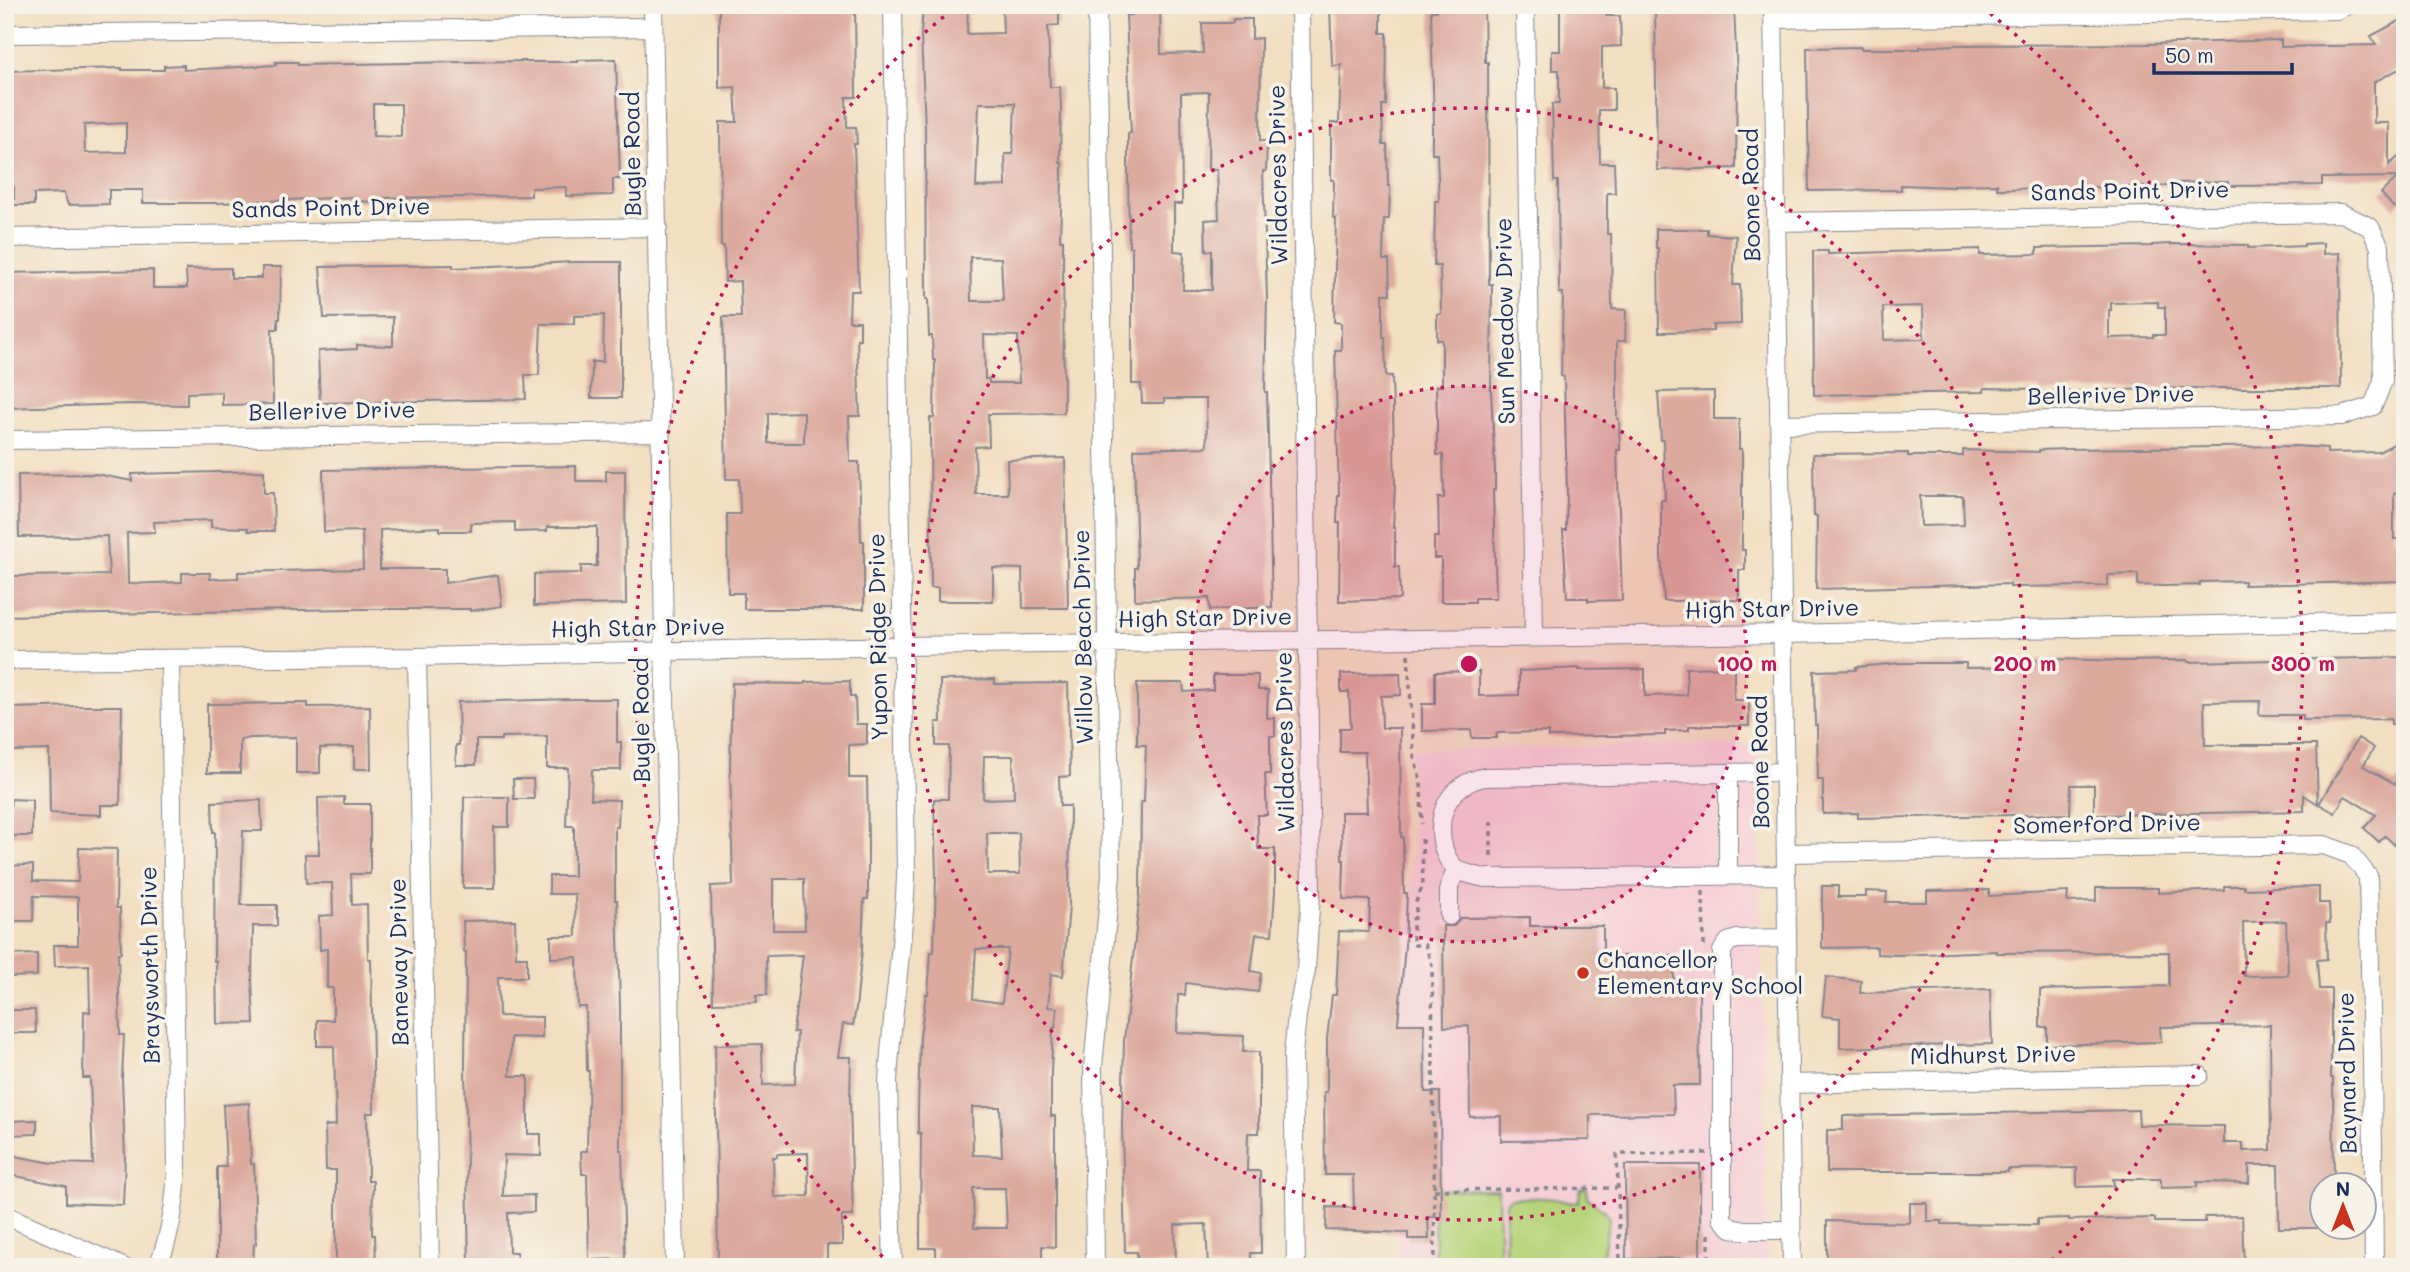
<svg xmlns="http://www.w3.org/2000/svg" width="2410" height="1272" font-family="Mali,sans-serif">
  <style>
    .built { fill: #f6cfd6 }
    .green { fill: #b7d47a; stroke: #69826c; stroke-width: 2 }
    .building { fill: #dca99d; fill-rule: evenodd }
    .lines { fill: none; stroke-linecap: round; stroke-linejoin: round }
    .minor-casing { stroke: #86868f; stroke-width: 20 }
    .path { stroke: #86868f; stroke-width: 3.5; stroke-dasharray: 5 5; stroke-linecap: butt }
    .minor { stroke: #fff; stroke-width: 18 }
    .ring { fill: none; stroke: #c2185b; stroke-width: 3.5; stroke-dasharray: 3.5 7 }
    .poi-dot { fill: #c8321e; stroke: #f7f3e8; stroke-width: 2.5 }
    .labels { text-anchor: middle; stroke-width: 7; stroke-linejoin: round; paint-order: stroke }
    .street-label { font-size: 23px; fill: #1b2f5e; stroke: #f7f3e8 }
    .poi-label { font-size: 23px; fill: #1b2f5e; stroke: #f7f3e8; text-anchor: start }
    .centre { fill: #c2185b; stroke: #f7f3e8; stroke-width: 3.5 }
    .ring-label { font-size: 21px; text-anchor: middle; font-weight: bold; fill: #c2185b; stroke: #f7f3e8; stroke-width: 7; stroke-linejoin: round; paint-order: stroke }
  </style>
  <rect width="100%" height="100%" fill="#f7f3e8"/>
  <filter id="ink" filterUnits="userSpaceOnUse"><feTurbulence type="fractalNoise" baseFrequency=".0143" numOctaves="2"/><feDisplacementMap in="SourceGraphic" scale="14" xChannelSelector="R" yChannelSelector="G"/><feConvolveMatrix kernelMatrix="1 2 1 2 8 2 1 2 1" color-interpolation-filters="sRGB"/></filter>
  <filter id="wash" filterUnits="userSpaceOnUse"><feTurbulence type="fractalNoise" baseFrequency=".00686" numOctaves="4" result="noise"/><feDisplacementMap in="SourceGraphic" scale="28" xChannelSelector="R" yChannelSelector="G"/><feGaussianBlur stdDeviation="1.57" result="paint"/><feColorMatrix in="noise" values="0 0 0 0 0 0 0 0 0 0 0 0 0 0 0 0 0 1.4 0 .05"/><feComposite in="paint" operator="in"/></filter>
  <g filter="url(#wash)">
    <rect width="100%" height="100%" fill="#f2dec0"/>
    <path class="built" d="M1758 744 1767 1267H1399L1394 1072 1413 875 1411 750Z"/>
    <path class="green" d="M1581 1188H1587V1198L1606 1212 1609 1218 1603 1254 1583 1267H1505L1506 1202 1511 1198C1525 1198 1540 1197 1554 1199 1562 1200 1569 1204 1578 1203Z
      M1498 1189 1500 1267H1435L1434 1190Z"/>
    <g id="blocks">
      <path class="building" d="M719 5H768V10L799 9V5H855L856 97H846L847 127H856L857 144H854L859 291H850L849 321H860V339H857L860 416H849L850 462H859L861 541H864V609H744V593H728L727 514H740L739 479H726L723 317H741L740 281 725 282 724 246H721L720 122H737L735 87 719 88ZM804 412V443H768V413Z
        M923 5H968L967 34 1003 33 1002 5H1059V25L1048 26 1050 87H1060L1061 108 1060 163H1062V180L1060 240H1063L1064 413 988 414 989 446 975 447 976 494H1008L1007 460 1065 458 1068 608H1023L1022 569 993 568V601H938V588H931L930 418H934L935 360H933L932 336H929L928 299H926L925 128 921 35ZM979 103H1015L1013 154H1005L1006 186 976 187ZM970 257 1001 258 1003 301H971ZM984 335 1018 336 1019 383H989V379H985Z
        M1132 5H1160L1161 54 1203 53 1202 23H1233V19H1252V39L1261 38 1260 141H1267L1266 171H1263L1267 297 1265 392H1267L1272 607 1210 610 1209 598 1135 600V568H1137L1134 449 1207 447 1206 399H1164V403H1142L1141 384H1132V247H1129L1128 173V133H1131L1126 15H1132ZM1209 92 1208 169 1217 170 1219 219 1205 220 1206 251 1212 250V290H1183L1184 252 1174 251V204H1182L1181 93Z
        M1330 5H1381V33H1387L1386 105H1382L1383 145H1387L1388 186H1390L1389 219H1384L1383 260H1389L1390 294H1383V337H1385L1386 376H1392L1395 484 1393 528H1395V567H1399L1400 599 1339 601 1340 523H1337L1338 495H1339L1335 350H1341V323L1334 322 1336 218H1333L1334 180H1331V123H1339L1341 65 1332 66Z
        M1437 5H1484L1485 62H1488L1489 284H1492L1491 391 1495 470V490H1493L1496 598H1475V602H1441V558H1434V537H1439L1438 498H1444L1443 455H1437V418L1436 386H1442V340H1437V314H1441L1440 266H1434L1435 201H1439L1437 154H1432V124H1434L1431 11H1437Z
        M1560 5H1606V16H1620L1621 46 1602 47V88H1614V110H1599L1600 163H1614L1615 193H1607V234H1611L1612 309 1626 310 1625 341H1617V419H1619L1620 450H1617L1622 600 1588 601V598H1567L1563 530H1566L1567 493 1564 377 1561 376 1563 293H1559L1558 181H1554L1552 104H1559V70H1552V51H1560Z
        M1655 5H1734L1737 76 1736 168 1657 170Z
        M2405 18V66L2374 82V123H2389V165L2405 151V198L2394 208 2381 193 2398 177 2322 178V185L2228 186V182L2169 183V186L1997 189V184L1954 185V187L1901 185V190L1809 191 1807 48 1861 47V49H1920V47L1956 45 2147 44 2281 40V47L2376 45 2371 36Z
        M616 59 620 179H613V195L566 196V187L531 188V196L375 198V202L355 201V197L219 203H143V190H109V204L68 205 64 193 34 194V205H14V187H5V71L122 68V70H164V66L184 65V70L276 65V62H298V65L525 61V62H578V60ZM373 104H401V137L373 136ZM126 123V152L85 153 84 125Z
        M1656 229H1707V234L1736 236 1733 285H1740L1741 324 1713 325V331L1659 332 1658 248H1656Z
        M2323 243V254L2340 253 2341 388H2193L2041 392V389L1984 388V392L1814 395 1813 251H1828V254L1980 249V255L2037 254V248L2152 246V245L2171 244 2248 245V248L2304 246V244ZM2158 302V307H2165V335H2153V337L2109 338V310H2111V303ZM1923 306 1924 339 1884 340 1883 307Z
        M573 262H621V398H591L592 362H603L604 315 574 316V324H541L539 375H525L526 399 320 403 318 351 357 349V345L393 346V317L324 318 320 267 453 265V268Z
        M262 267H281L280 319H278V329H272L273 404 222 405V392L187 393V405L131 404 5 408V273L153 270V288H187L186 269 231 268V278H262Z
        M1714 391V419H1739V449H1742V550H1745V570H1739V600L1664 601 1661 555V500H1665L1663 440H1661L1658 392Z
        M2405 438V487L2394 493V539H2405V581L2244 585V581L2200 582V585L2164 586 2138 585V574L2108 575V586L2010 587V584L1816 589 1817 516H1814L1813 454 1908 453V456H1963V450L2039 452V450L2068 449 2294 446 2327 448V453L2379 452ZM1920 496H1963L1964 525 1921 526Z
        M576 466V481H606V471H625L626 604 534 606V574L581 573V566H597V527H547V531L515 532V522L471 523V531H440V527L380 530V569H445V583L498 575 502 606 470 611V609H349L5 616V576L109 575 107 536 19 537 18 475 96 474 132 481V474L264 471V493H273L274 531H248V528L211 527V520L154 522 155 532 127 533 128 584 182 582V573H210V579L238 578V572L363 569 362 531 324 532 323 470Z
        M2405 657V725L2391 724V719L2303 720V715H2259L2260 701 2204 702 2205 745H2316L2318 804 2304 795V811L2094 815V785H2071L2070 814 1858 818V813L1823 814V780H1818L1817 725H1815L1814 671 1856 670V667L1901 663H1966V668L2034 667V660L2055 659 2124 661 2188 660V662Z
        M1734 667V700H1749V726H1689V730L1665 731V735L1548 737V732L1496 733 1497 738H1472L1471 730 1422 731V704H1435V672L1479 671V696L1519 695V671L1579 668V670L1645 669V696L1687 695 1686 668Z
        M1400 673 1401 695 1381 696 1382 728H1400L1401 837H1403L1404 893H1407L1405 946 1398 1024H1424L1425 1092H1440L1441 1217H1428L1429 1239H1408V1233L1326 1230 1327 1207 1354 1208 1353 1175H1325L1324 1092H1327V1039L1332 995H1336L1339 931 1369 932 1370 900 1343 899 1344 860H1342L1341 812H1367L1365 752H1340V728H1351L1349 692H1341V674Z
        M1213 675H1258V690H1268L1267 718H1275V736H1270V774H1265L1267 815H1257L1258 849H1275V891L1272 935 1256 934 1251 971 1261 973 1258 992 1186 983 1185 995H1178L1177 1033 1244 1036 1243 1052H1259V1133H1248L1247 1171H1260L1261 1253H1251V1267H1208L1206 1224 1175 1225 1176 1264 1137 1265V1252H1125L1122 1125 1124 1041 1140 893 1141 802H1144L1146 745H1137V683H1183L1184 692 1213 690Z
        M995 679V684L1068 683 1070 776 1059 777 1060 806H1070L1069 906 1063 976 1051 974 1048 1007 1057 1008 1055 1028H1053L1051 1071V1116H1055V1247L1042 1246V1263L977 1262V1267H949L948 1261H936V1248H920V1231L921 1133H918V1111L920 1036 926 994H928L931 952H934L936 876 934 799H948L949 746H936V722H941L940 680ZM984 756H1013L1014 798 983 799ZM987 833H1019L1020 874H988ZM976 949H1008L1002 1003 973 999ZM972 1107H1000L1002 1156 973 1155ZM973 1188H1005L1007 1228H974Z
        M850 681V697H855L856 724H867V744L849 745V778H867L868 839V899H864L862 950 856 1008 853 1025 843 1024 838 1057H851L850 1099 853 1216H842V1245H827V1267H733V1262L718 1263 715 1045 762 1044 763 1085 795 1084 797 1032H793L803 955 766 956 767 995H756L757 1002 713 1003 711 886 733 885 730 766 732 683 805 684V682ZM773 879H804L805 930H773ZM808 1153 809 1196 774 1197 773 1157H777V1154Z
        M575 699H617V742H621V770H592L591 799 619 800 618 827H615V900H617L620 1007V1150H622L625 1259 589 1260 587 1174H582L581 1151H587L589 1071H587L586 1007H578L577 957 551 958V936H576L575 894H549V876H574V826H566L568 768H547V736L501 737V740H476V765H456V745H459L458 702Z
        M308 703V707L370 706 371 769H354V747L320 748V773H296V737L250 738 240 740V773H207V704Z
        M78 706H122L120 805H101V815L50 813 49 750 12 751 11 708Z
        M2358 738 2374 748 2363 766 2395 784 2405 773V837L2396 846 2385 836 2379 842 2364 828 2376 815 2345 796 2335 813 2319 804Z
        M513 779H533L534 799H514Z
        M344 797V804H370V874H351L352 905 367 904 368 959H371L374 1113H367L368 1181H373L372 1235H375L376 1267H336V1170H326L325 1126 336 1125 334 1046H317V1020H333V988H327V949L320 950 319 916 333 915 332 883H306L305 854H319L318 798Z
        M464 797H509V827H494L495 888H463Z
        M11 799 32 800V836H5V807H10Z
        M261 800 262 831H243L241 905H277V926H253L252 980 254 1023 217 1024 216 961H214L215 832H213L212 802Z
        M79 848 117 849 116 908H120L121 953H118L120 1035H124L122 1079 125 1157 123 1205 66 1203V1186L5 1174V1154L52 1163 93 1164 90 1078H83L84 1011 90 1012 89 965 55 966 54 945H78V897L34 896 33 921H5V866L33 865V881L78 882Z
        M1822 886H1838V897H1866V891L1887 892 1886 902H1927V891L1989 890V896L2068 892 2067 902 2096 901V888H2158V893L2224 890V886H2244V889L2319 887V903H2329L2330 923H2326L2327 959 2317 960 2319 989H2331V1078H2333L2334 1184 2322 1185V1228H2279L2278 1165H2249V1183L2197 1182V1187L2161 1188V1179H2113L2114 1186 2077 1187V1168L2008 1169V1172H1827V1130H1843V1116L2138 1110 2139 1125 2224 1126V1143H2243V1151L2271 1150 2270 1025 2160 1027 2161 1042 2047 1045V1027H2040V990L2169 986V952L1997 953V951L1897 955 1877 954V947L1822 948ZM2286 921 2288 975 2244 976 2243 922Z
        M1530 917V926H1603V956H1674V989H1699L1700 1085H1673L1674 1114 1590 1115V1140L1501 1141V1116L1470 1117 1469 1026 1444 1027 1443 926H1454L1460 918Z
        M515 920 516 957H527V977H498L499 1016 542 1017V1038L511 1037 510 1076H528V1134H541V1156L504 1155 503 1196 534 1195V1212L508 1213 509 1252H517V1267H469L465 1069 466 952H464L463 921Z
        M37 954V976L5 977V955Z
        M1826 977 1861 981 1860 993 1990 989 1992 1044 1840 1048V1018L1822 1016Z
        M8 1010H35L36 1033H5V1015H9Z
        M249 1103 251 1164H254L256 1244H254L253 1267H237V1264H217V1167H226L223 1105Z
        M37 1120V1134L5 1135V1121Z
        M1625 1165H1700V1258L1626 1259Z
        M1910 1203H1927V1221H1942V1224L2037 1225V1219L2069 1218V1220L2155 1218V1222H2205V1217L2242 1216 2244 1267H1834V1264H1827V1221L1908 1223 1910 1222Z"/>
    </g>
  </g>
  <g filter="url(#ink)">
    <use href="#blocks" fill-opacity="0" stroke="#86868f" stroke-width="2"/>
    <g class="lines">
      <defs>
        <path id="minor" d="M653 5 675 1267
          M1525 5 1534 637
          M1773 5 1792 1267
          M1773 19 2337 10 2348 5
          M5 34 653 27
          M1776 222 2341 213 2370 227 2380 247 2383 381 2373 406 2342 416 1779 424
          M5 238 658 227
          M5 440 660 432
          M417 657 430 1267
          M5 660 417 657 903 646 1782 634 2405 621
          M1784 772 1485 777C1451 784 1437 809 1442 842 1444 852 1449 864 1458 870 1466 874 1476 876 1485 878L1786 875
          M1728 773V875
          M1786 853 2324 845 2351 855 2368 876 2372 1059 2374 1267
          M1449 916V887L1457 869
          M1787 938 1737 939 1728 942 1722 951V1219L1731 1228 1741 1230H1791
          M1789 1084 2199 1075
          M5 1215 123 1267
          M158 1267C171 1232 175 1205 177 1169L170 659
          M893 1267 888 1083C891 1014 904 945 906 875L893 5
          M1095 1267 1093 1067 1111 875 1097 5
          M1296 1267 1293 1054 1297 1015 1306 970 1311 892 1300 5"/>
      </defs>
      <use href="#minor" class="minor-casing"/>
      <path class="path" d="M1408 654 1414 756 1421 783 1422 824
        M1491 821V861
        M1422 839 1423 885 1415 904 1417 916 1413 919V945H1425L1432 965 1435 1267
        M1703 891 1704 947
        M1707 1153 1617 1154 1620 1263 1709 1261V1231
        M1434 1190 1617 1188"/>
      <use href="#minor" class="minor"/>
    </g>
  </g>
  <circle cx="1469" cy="664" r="278" fill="#c2185b" fill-opacity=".12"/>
  <g class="ring">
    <circle cx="1469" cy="664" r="278"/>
    <circle cx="1469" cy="664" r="556"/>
    <path d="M890 1264A834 834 0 0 1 956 7M1982 7A834 834 0 0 1 2048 1264"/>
  </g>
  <circle class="poi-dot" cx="1583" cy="973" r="7"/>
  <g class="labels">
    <g class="street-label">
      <text transform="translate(632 154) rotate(-91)" y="8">Bugle Road</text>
      <text transform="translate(1278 175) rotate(-91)" y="8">Wildacres Drive</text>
      <text transform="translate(2130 191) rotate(-1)" y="8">Sands Point Drive</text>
      <text transform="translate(1751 195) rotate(-91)" y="8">Boone Road</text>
      <text transform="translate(331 208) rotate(-1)" y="8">Sands Point Drive</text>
      <text transform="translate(1505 321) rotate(-91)" y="8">Sun Meadow Drive</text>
      <text transform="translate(2111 395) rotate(-1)" y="8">Bellerive Drive</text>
      <text transform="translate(332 411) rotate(-1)" y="8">Bellerive Drive</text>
      <text transform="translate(1772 609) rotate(-1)" y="8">High Star Drive</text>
      <text transform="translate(1205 618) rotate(-1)" y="8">High Star Drive</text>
      <text transform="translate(638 628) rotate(-1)" y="8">High Star Drive</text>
      <text transform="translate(878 637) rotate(-91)" y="8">Yupon Ridge Drive</text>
      <text transform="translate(1083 637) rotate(-91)" y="8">Willow Beach Drive</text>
      <text transform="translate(641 720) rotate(-91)" y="8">Bugle Road</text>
      <text transform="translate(1285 742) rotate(-91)" y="8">Wildacres Drive</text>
      <text transform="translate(1760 762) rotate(-91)" y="8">Boone Road</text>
      <text transform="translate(2107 824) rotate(-1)" y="8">Somerford Drive</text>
      <text transform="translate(399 962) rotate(-91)" y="8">Baneway Drive</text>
      <text transform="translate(150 965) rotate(-91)" y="8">Braysworth Drive</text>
      <text transform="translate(1993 1055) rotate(-1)" y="8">Midhurst Drive</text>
      <text transform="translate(2347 1073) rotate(-91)" y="8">Baynard Drive</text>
    </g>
    <g class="poi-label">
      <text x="1597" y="968">Chancellor<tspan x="1597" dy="26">Elementary School</tspan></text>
    </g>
  </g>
  <circle cx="1469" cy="664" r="10" class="centre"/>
  <g class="ring-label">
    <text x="1747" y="671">100 m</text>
    <text x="2025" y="671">200 m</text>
    <text x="2303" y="671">300 m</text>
  </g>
  <rect width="2410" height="1272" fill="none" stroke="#f7f3e8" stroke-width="28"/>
  <g transform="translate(2343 1206)"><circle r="33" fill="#f7f3e8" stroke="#9fa5b1" stroke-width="2"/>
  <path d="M0-5L12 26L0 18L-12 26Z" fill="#c8321e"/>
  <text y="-10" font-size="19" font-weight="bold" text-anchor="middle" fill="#1b2f5e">N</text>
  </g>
  <path d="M2154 63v10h138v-10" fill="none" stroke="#1b2f5e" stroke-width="3.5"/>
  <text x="2165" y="63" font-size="21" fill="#1b2f5e" stroke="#f7f3e8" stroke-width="5" paint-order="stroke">50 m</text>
</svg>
